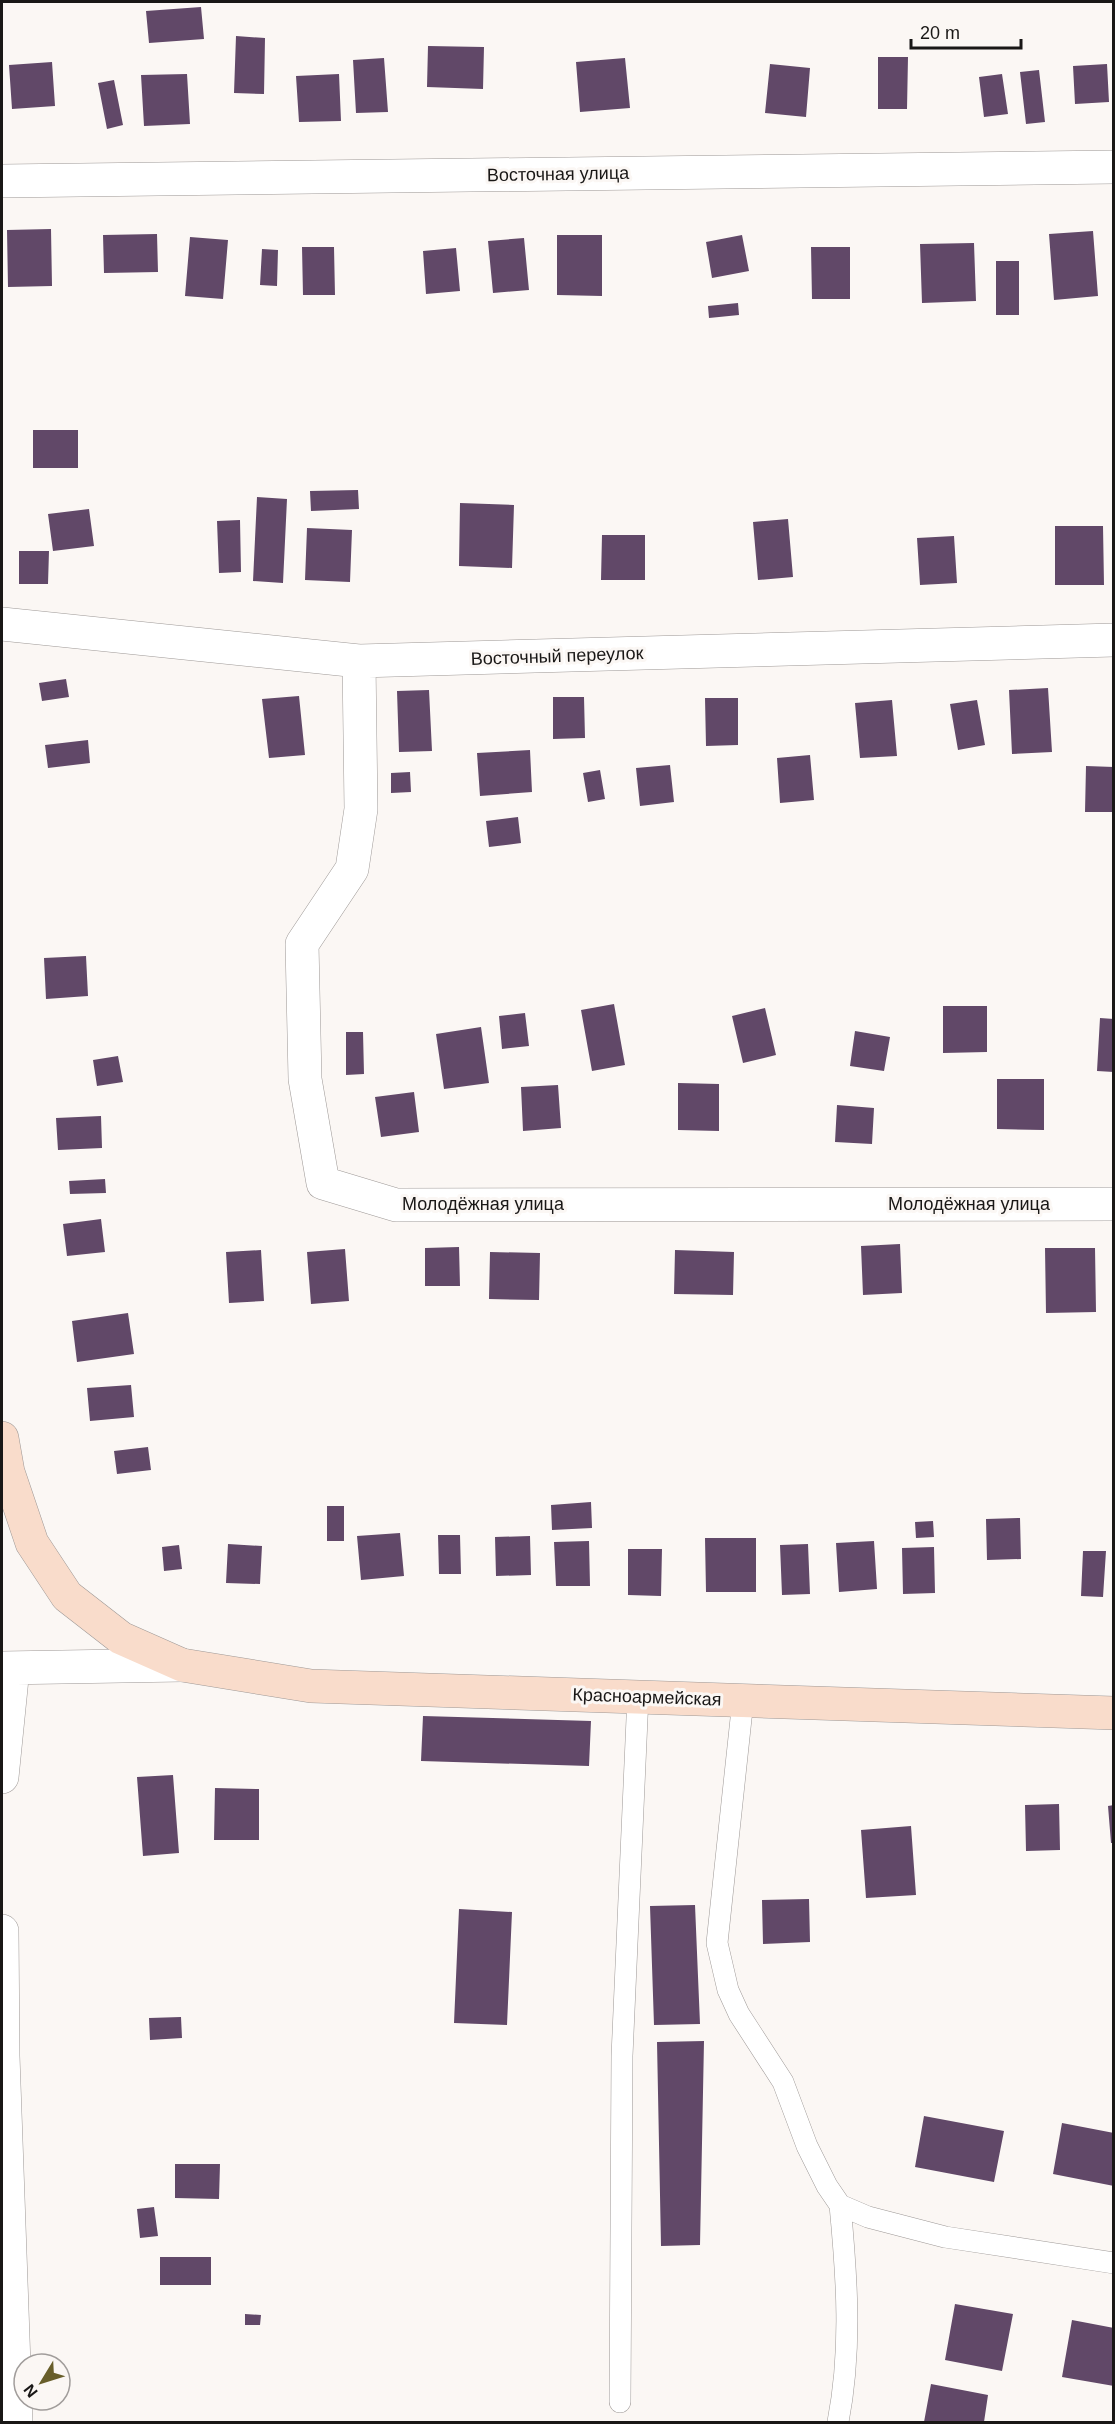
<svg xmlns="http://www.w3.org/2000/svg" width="1115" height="2424" font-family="Arial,sans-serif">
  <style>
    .building { fill: #614868 }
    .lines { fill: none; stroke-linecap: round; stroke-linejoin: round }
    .lane-casing { stroke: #9e9997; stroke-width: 22 }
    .street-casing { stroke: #9e9997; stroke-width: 34 }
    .secondary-casing { stroke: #9e9997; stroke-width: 34 }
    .lane { stroke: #fff; stroke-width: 21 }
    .street { stroke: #fff; stroke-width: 33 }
    .secondary { stroke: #f9dccb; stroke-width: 33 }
    .labels { text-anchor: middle; stroke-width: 6; stroke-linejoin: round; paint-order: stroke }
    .street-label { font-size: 18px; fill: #191716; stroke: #fbf7f4 }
  </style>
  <rect width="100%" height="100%" fill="#fbf7f4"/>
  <path class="building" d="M201 7 204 39 149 43 146 11Z
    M236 36 265 38 264 94 234 93Z
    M428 46 484 47 483 89 427 87Z
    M878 57H908L907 109H878Z
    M384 58 388 112 356 113 353 60Z
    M625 58 630 108 580 112 576 62Z
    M52 62 55 106 12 109 9 65Z
    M770 64 810 68 806 117 765 113Z
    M1107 64 1109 102 1075 104 1073 66Z
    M1039 70 1045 122 1026 124 1020 72Z
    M187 74 190 124 144 126 141 75Z
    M339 74 341 121 299 122 296 76Z
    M1002 74 1008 114 984 117 979 77Z
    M114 80 123 125 107 129 98 83Z
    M51 229 52 286 8 287 7 230Z
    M1093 231 1098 296 1054 300 1049 234Z
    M157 234 158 272 104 273 103 235Z
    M557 235H602V296L557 295Z
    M742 235 749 271 712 278 706 242Z
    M190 237 228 240 223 299 185 296Z
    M524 238 529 290 493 293 488 241Z
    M974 243 976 301 922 303 920 244Z
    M302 247H334L335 295H303Z
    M811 247H850V299H812Z
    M456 248 460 291 426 294 423 251Z
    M262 249 278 250 277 286 260 285Z
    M996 261H1019V315H996Z
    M738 303 739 315 709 318 708 306Z
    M33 430H78V468H33Z
    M358 490 359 509 311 511 310 491Z
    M257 497 287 499 283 583 253 581Z
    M460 503 514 505 512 568 459 566Z
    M89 509 94 546 53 551 48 514Z
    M788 519 793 577 758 580 753 522Z
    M240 520 241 572 219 573 217 521Z
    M1055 526H1103L1104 585H1055Z
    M307 528 352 530 350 582 305 580Z
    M602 535H645V580H601Z
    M954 536 957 583 920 585 917 538Z
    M19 551H49L48 584H19Z
    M66 679 69 697 42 701 39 683Z
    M1048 688 1052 752 1012 754 1009 690Z
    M429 690 432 751 399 752 397 691Z
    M299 696 305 755 269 758 262 699Z
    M553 697H584L585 738 553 739Z
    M705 698H738V745L706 746Z
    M892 700 897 756 860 758 855 703Z
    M977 700 985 745 958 750 950 704Z
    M88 740 90 763 48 768 45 745Z
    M530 750 532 792 480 796 477 753Z
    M810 755 814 800 780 803 777 758Z
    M670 765 674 802 640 806 636 768Z
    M1086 766 1114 767V812H1085Z
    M600 770 605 799 588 802 583 773Z
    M410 772 411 792 391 793V773Z
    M518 817 521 843 489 847 486 821Z
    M86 956 88 996 46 999 44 958Z
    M614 1004 625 1065 592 1071 581 1010Z
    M943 1006H987V1052L943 1053Z
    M765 1008 776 1055 743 1063 732 1016Z
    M525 1013 529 1046 502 1049 499 1016Z
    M1100 1018 1114 1019V1072L1097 1071Z
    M481 1027 489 1083 444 1089 436 1034Z
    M855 1031 890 1037 884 1071 850 1066Z
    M346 1032H363L364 1074 346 1075Z
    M118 1056 123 1082 97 1086 93 1060Z
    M997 1079H1044V1130L997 1129Z
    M678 1083 719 1084V1131L678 1130Z
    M558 1085 561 1128 523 1131 521 1087Z
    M414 1092 419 1132 381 1137 375 1097Z
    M837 1105 874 1108 872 1144 835 1142Z
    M101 1116 102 1148 58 1150 56 1118Z
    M105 1179 106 1193 70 1194 69 1181Z
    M101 1219 105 1252 67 1256 63 1224Z
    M900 1244 902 1293 863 1295 861 1246Z
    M459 1247 460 1286H425V1248Z
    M1045 1248H1095L1096 1312 1046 1313Z
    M345 1249 349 1301 311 1304 307 1252Z
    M261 1250 264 1301 229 1303 226 1252Z
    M675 1250 734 1252 733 1295 674 1294Z
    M490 1252 540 1253 539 1300 489 1299Z
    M128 1313 134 1354 77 1362 72 1321Z
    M131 1385 134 1417 90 1421 87 1388Z
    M148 1447 151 1470 117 1474 114 1451Z
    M591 1502 592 1528 552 1530 551 1505Z
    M327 1506H344V1541H327Z
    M1020 1518 1021 1559 987 1560 986 1519Z
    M933 1521 934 1537 916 1538 915 1522Z
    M400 1533 404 1576 361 1580 357 1536Z
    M438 1535H460L461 1574H439Z
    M530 1536 531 1575 496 1576 495 1537Z
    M705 1538H756V1592H706Z
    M589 1541 590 1586H556L554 1542Z
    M874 1541 877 1589 839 1592 836 1543Z
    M228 1544 262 1546 260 1584 226 1583Z
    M808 1544 810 1594 782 1595 780 1545Z
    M179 1545 182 1569 164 1571 162 1547Z
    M934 1547 935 1593 903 1594 902 1548Z
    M628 1549H662L661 1596 628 1595Z
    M1083 1551H1106L1103 1597 1081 1596Z
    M423 1716 591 1721 589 1766 421 1761Z
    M173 1775 179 1853 143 1856 137 1777Z
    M215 1788 259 1789V1840H214Z
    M1059 1804 1060 1850 1026 1851 1025 1805Z
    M1114 1805V1843H1111L1108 1806Z
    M911 1826 916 1895 866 1898 861 1830Z
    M809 1899 810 1942 763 1944 762 1900Z
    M695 1905 700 2024 654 2025 650 1906Z
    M459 1909 512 1912 507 2025 454 2023Z
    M181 2017 182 2038 150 2040 149 2018Z
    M704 2041 700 2245 661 2246 657 2042Z
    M924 2116 1004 2131 994 2182 915 2167Z
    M1062 2123 1114 2133V2186L1053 2174Z
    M175 2164H220L219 2199 175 2198Z
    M154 2207 158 2236 140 2238 137 2209Z
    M160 2257H211V2285H160Z
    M955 2304 1013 2314 1002 2371 945 2360Z
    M245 2314 261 2315 260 2325H245Z
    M1072 2320 1114 2328V2386L1062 2377Z
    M931 2384 988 2395 984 2422H924Z"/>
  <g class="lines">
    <defs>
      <path id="lane" d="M743 1700 717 1943 728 1990 739 2014 783 2082 807 2146 827 2186 840 2205 868 2217 945 2237 1114 2263
        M620 2402 622 2056 638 1696
        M838 2422C852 2350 847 2278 840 2205"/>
      <path id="street" d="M2 181 1114 167
        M2 624 359 661 1114 640
        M359 661 361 809 352 869 302 944 305 1079 323 1183 396 1205 1114 1204
        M2 1668 182 1665
        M2 1777 13 1668
        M2 1931 3 2056 16 2422"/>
      <path id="secondary" d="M2 1438 8 1472 32 1543 67 1596 121 1638 182 1665 311 1686 1114 1713"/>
    </defs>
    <use href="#lane" class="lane-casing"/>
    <use href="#street" class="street-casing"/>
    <use href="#secondary" class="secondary-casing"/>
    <use href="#lane" class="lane"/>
    <use href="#street" class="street"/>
    <use href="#secondary" class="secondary"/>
  </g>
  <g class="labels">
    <g class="street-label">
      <text transform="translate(558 174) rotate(-1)" y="6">Восточная улица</text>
      <text transform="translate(557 656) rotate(-2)" y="6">Восточный переулок</text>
      <text x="483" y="1210">Молодёжная улица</text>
      <text x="969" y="1210">Молодёжная улица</text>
      <text transform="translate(647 1697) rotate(2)" y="6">Красноармейская</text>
    </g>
  </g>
  <rect width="1115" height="2424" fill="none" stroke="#191716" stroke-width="6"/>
  <g transform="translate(42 2382) rotate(232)"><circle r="28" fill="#fbf7f4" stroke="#a19d9b" stroke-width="1.5"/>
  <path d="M0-4.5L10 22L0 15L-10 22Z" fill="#685e2a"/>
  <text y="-9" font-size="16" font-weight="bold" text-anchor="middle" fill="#191716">N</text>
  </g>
  <path d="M911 39v9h110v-9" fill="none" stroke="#191716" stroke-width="3"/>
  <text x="920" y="39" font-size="18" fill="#191716" stroke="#fbf7f4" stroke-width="4.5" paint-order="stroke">20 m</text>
</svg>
